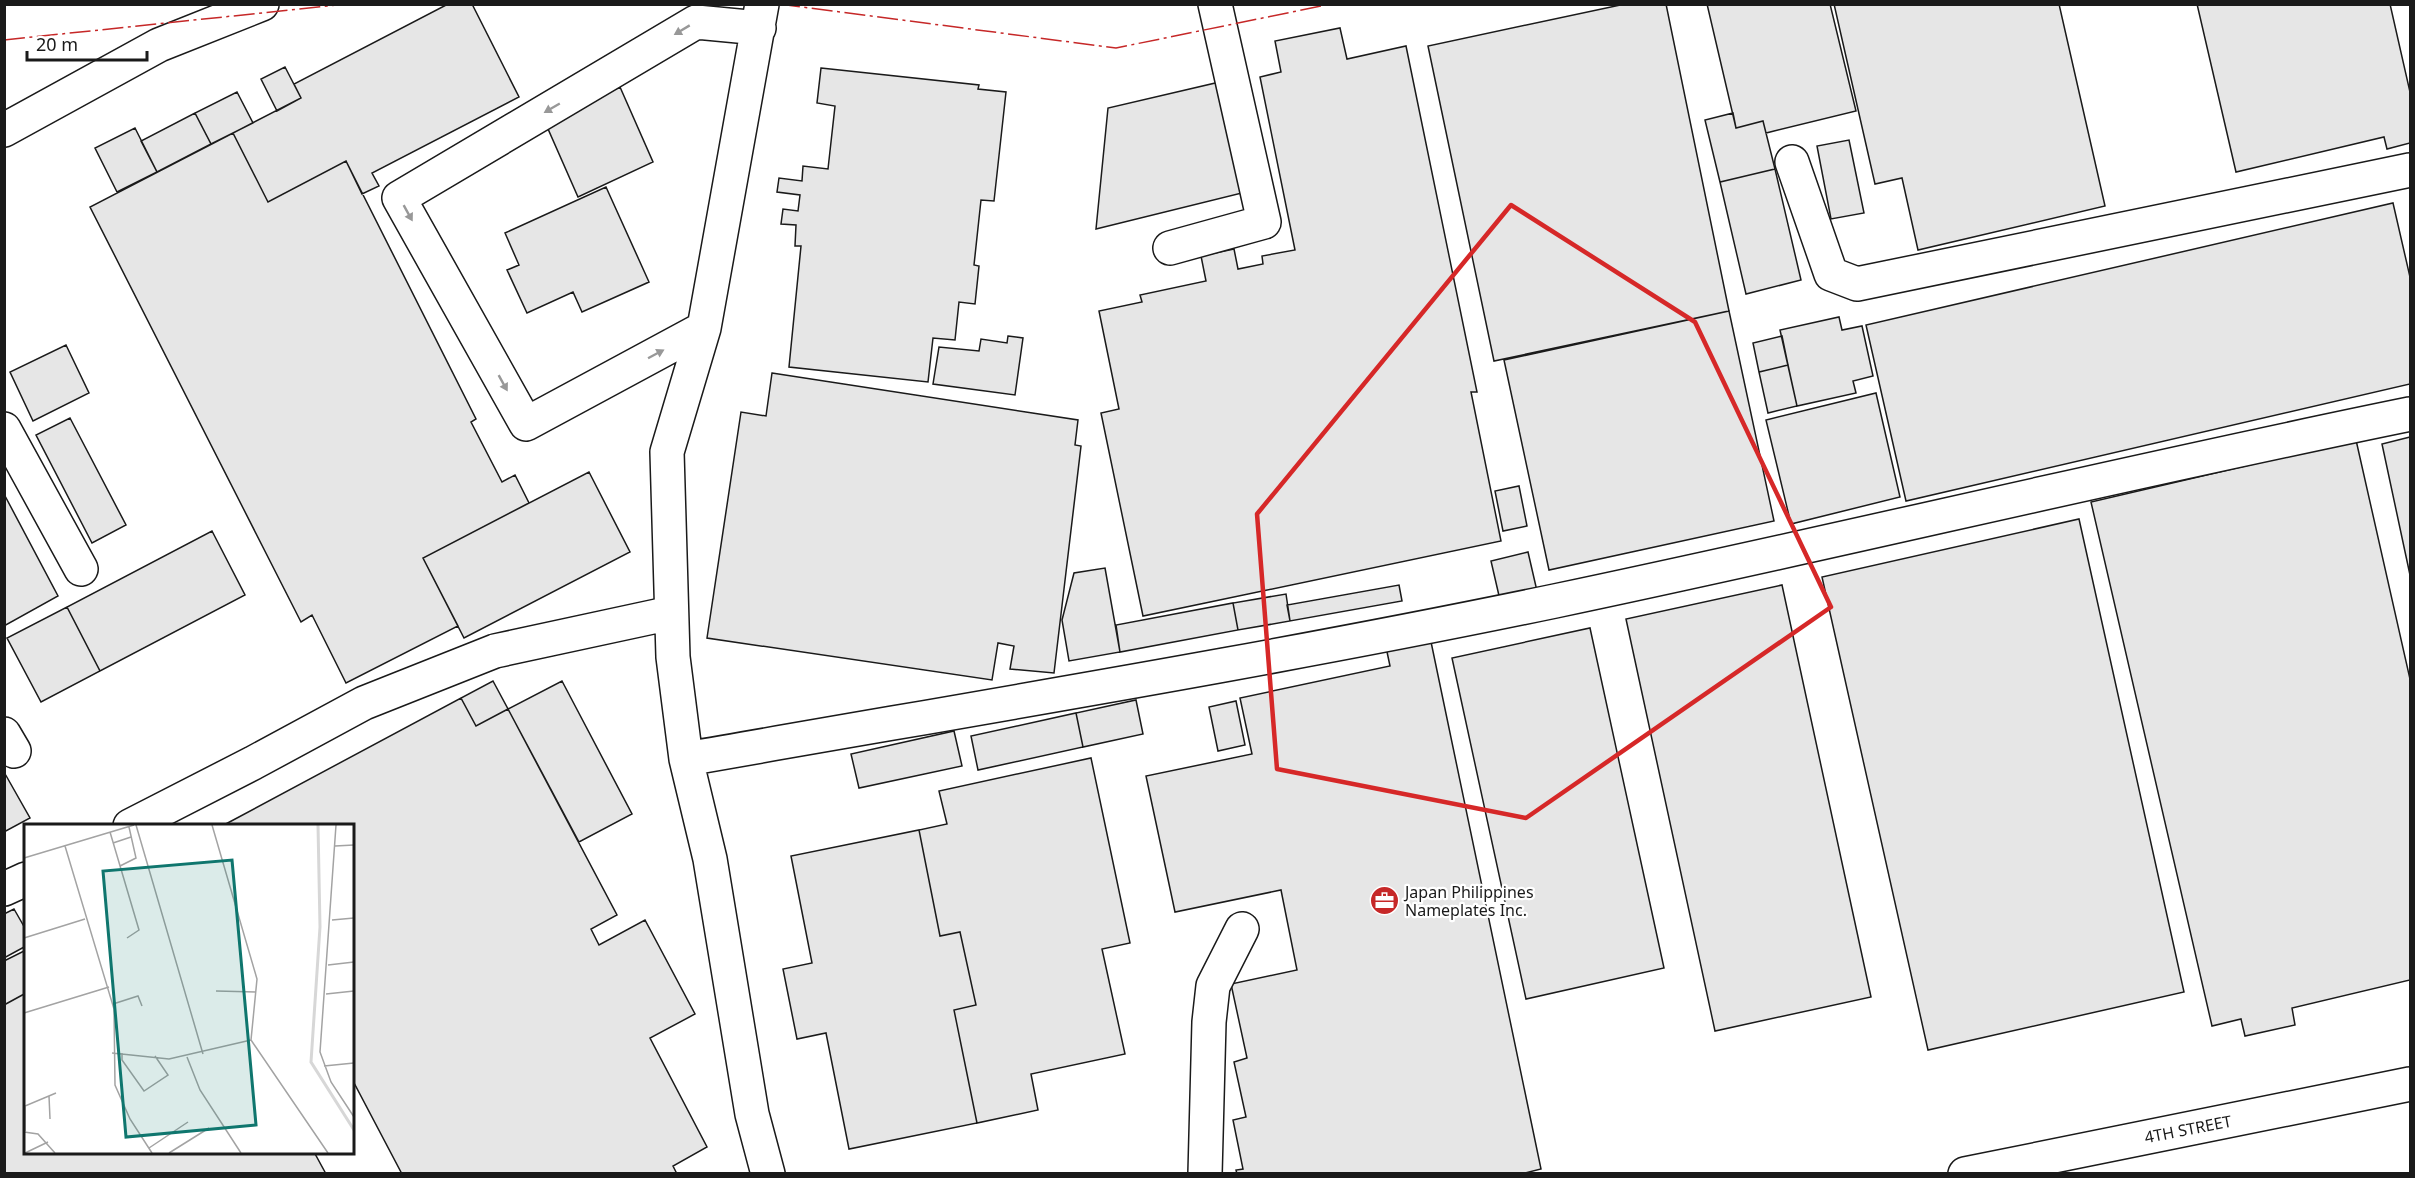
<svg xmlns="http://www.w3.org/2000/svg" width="2415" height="1178" font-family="'Noto Sans',sans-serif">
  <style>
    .building { fill: #e6e6e6; stroke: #1a1a1a; stroke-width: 1.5 }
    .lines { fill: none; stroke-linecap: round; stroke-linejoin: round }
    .minor-casing { stroke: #1a1a1a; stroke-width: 36 }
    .minor { stroke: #fff; stroke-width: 33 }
    .power { stroke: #c62828; stroke-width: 1.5; stroke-dasharray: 21 4.5 3 4.5; stroke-linecap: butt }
    .oneway { fill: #989898 }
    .marked { fill: none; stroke: #d62828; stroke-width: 4.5; stroke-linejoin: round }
    .labels { text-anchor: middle; stroke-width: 4.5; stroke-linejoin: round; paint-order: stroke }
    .poi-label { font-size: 16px; fill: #1a1a1a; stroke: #fff; text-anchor: start }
    .street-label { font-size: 16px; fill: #1a1a1a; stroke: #fff }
    .inset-river { fill: none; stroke: #d7d7d7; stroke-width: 3 }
    .inset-road { fill: none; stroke: #a3a3a3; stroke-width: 1.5 }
    .view { fill: #0f766e; fill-opacity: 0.15; stroke: #0f766e; stroke-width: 3 }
    .inset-edge { fill: none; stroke: #1a1a1a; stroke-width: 3 }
  </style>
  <rect width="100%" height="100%" fill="#fff"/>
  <path class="building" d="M448 4H472L519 97 372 173 379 186 362 194 346 161 268 202 233 133 301 98 294 84Z
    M1625 4H1666L1729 311 1494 361 1428 46Z
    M1707 4H1830L1856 111 1766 133 1763 121 1736 128Z
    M1834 4H2059L2105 206 1918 250 1902 178 1875 184Z
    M2197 4H2390L2410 92V143L2387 149 2384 137 2236 172Z
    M1340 28 1347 59 1406 46 1477 392H1471L1501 541 1143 616 1101 413 1119 409 1099 311 1142 302 1140 295 1206 281 1201 256 1234 249 1238 269 1263 264 1262 256 1295 250 1260 77 1281 72 1275 41Z
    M285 67 301 98 277 111 261 79Z
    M821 68 979 85 978 89 1006 92 994 201 981 200 974 265 979 266 975 304 959 302 955 340 933 338 928 382 789 367 801 246H795L796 225 781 224 783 209 798 211 800 195 777 192 779 178 802 181 803 166 828 169 835 106 817 103Z
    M1224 81 1250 191 1096 229 1108 108Z
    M620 87 653 162 578 197 545 122Z
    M237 92 253 123 211 144 195 113Z
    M195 113 211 144 157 172 141 141Z
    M1733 113 1736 128 1763 121 1775 169 1720 182 1705 120Z
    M135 128 157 172 117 192 95 148Z
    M233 133 268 202 346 161 476 419 471 422 502 482 515 475 529 503 423 558 458 626 346 683 312 615 301 622 90 207Z
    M1849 140 1864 213 1831 219 1817 146Z
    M1775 169 1801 280 1746 294 1720 182Z
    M606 187 649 282 582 312 573 292 527 313 507 270 519 265 505 233Z
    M2393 203 2410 277V384L1906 501 1866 325Z
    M1729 311 1774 521 1549 570 1504 360Z
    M1839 317 1842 330 1862 326 1873 376 1853 381 1856 393 1797 406 1780 330Z
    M1008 336 1023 338 1015 395 933 384 939 347 979 351 981 339 1007 343Z
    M1782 336 1788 365 1759 372 1753 343Z
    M66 345 89 393 33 421 10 372Z
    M1788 365 1797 406 1768 413 1759 372Z
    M772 373 1078 420 1075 445 1081 446 1054 673 1010 669 1014 646 998 643 992 680 707 638 741 412 766 416Z
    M1876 393 1900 497 1791 524 1766 420Z
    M70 418 126 525 92 543 36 435Z
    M2410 437V575L2382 444Z
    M2356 440 2410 679V980L2292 1008 2295 1025 2245 1036 2241 1019 2212 1026 2091 502Z
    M589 472 630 552 464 638 423 558Z
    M1519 486 1527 526 1503 531 1495 491Z
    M4 494 58 596 4 626Z
    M2079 519 2184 992 1928 1050 1822 577Z
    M212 531 245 595 100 671 67 607Z
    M1528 552 1537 591 1500 600 1491 561Z
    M1105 568 1120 652 1069 661 1062 620 1074 573Z
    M1399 585 1402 601 1290 621 1287 605Z
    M1782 585 1871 997 1715 1031 1626 619Z
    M1286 594 1290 621 1238 630 1233 603Z
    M1233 603 1238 630 1120 652 1116 625Z
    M67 607 100 671 41 702 7 638Z
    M1590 628 1664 968 1526 999 1452 658Z
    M1430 637 1541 1169 1521 1174H1237L1236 1170 1243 1169 1233 1120 1246 1117 1234 1062 1247 1058 1231 984 1297 970 1281 890 1175 912 1146 776 1252 754 1240 698 1390 666 1386 647Z
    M493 681 508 709 476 726 461 698Z
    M562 681 632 814 579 842 508 709Z
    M461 698 476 726 508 709 617 915 591 929 599 945 645 920 695 1014 650 1038 707 1147 673 1166 677 1174H402L352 1079V826H222Z
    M1136 700 1143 734 1083 747 1076 713Z
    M1236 701 1245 745 1218 751 1209 707Z
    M1076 713 1083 747 978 770 971 736Z
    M954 731 962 766 859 788 851 754Z
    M1091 758 1130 943 1102 949 1125 1054 1031 1074 1038 1110 977 1123 954 1010 976 1005 960 932 940 936 919 830 947 824 939 791Z
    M4 772 30 818 4 832Z
    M919 830 940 936 960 932 976 1005 954 1010 977 1123 849 1149 826 1033 797 1039 783 969 812 963 791 856Z
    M14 909 26 930V946L4 958V914Z
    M26 950V993L4 1005V961Z
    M26 993V1152H314L326 1174H4V1005Z"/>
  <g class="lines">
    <defs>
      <path id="minor" d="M762 4 704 328 667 452 673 657 686 759 710 859 752 1114 768 1174
        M4 130 159 45 262 4
        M1792 162 1831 274 1857 284 2410 170
        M1170 248 1264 222 1215 4
        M704 328 526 424 399 198 696 22 759 28
        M4 429 81 569
        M4 734 14 751
        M686 759C976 708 1267 661 1555 601 1841 541 2125 472 2410 414
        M130 826 253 763 364 703 495 651 671 613
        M4 889 26 879
        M1205 1174 1209 1022 1213 986 1242 929
        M1965 1174 2410 1084"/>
    </defs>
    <use href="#minor" class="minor-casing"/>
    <use href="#minor" class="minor"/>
    <path class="power" d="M779 4 1116 48 1331 4
      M4 40 347 4"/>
  </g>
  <defs><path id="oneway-solid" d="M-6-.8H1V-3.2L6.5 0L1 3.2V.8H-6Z" transform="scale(1.5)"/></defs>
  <g class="oneway">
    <use href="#oneway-solid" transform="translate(682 30) rotate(149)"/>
    <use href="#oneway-solid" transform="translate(552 108) rotate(150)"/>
    <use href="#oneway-solid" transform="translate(408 213) rotate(61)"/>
    <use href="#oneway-solid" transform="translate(656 354) rotate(-28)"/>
    <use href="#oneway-solid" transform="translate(503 383) rotate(61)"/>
  </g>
  <path class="marked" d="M1511 205 1695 322 1831 607 1526 818 1277 769 1257 514Z"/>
  <defs>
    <symbol id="office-disc" viewBox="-11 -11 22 22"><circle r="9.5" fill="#c62828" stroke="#fff"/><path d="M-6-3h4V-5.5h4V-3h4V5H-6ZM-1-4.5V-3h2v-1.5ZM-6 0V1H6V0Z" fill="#fff"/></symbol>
  </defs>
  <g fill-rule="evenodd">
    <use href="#office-disc" x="1368" y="884" width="33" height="33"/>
  </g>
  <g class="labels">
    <g class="poi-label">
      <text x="1405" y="898">Japan Philippines<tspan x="1405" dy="18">Nameplates Inc.</tspan></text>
    </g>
    <g class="street-label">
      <text transform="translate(2188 1129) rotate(-11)" y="6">4TH STREET</text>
    </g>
  </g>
  <g transform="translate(24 824)">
    <rect width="330" height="330" fill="#fff"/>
    <path class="inset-river" d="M294 1 296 103M296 103 287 238 330 306"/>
    <path class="inset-road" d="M112 1 179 230M188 1 233 155 227 216 304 329M312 1 296 228 307 258 330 293M86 8 115 106 103 114M89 19 107 13M41 22 90 185 91 261 106 295 128 329M311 22 330 21M0 34 110 1M96 42 112 34 105 3M308 96 330 94M0 114 61 95M304 141 330 138M192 167 232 168M302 170 330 167M89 180 114 172 118 182M0 189 85 163M88 229 145 235 227 216M98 229V236L120 267 144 251 131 232M163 233 176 266 217 329M300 242 330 239M25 272 26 295M1 307V282L32 269M0 308 14 310 31 329M125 324 164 298M1 329 24 318M145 329 185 304"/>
    <path class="view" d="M208 36 232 301 102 313 79 47Z"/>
    <rect width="330" height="330" class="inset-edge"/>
  </g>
  <rect width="2415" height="1178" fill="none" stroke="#1a1a1a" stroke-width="12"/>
  <path d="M27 51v9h120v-9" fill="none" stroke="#1a1a1a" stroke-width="3"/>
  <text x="36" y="51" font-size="18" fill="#1a1a1a" stroke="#ffffff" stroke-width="4.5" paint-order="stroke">20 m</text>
</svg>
